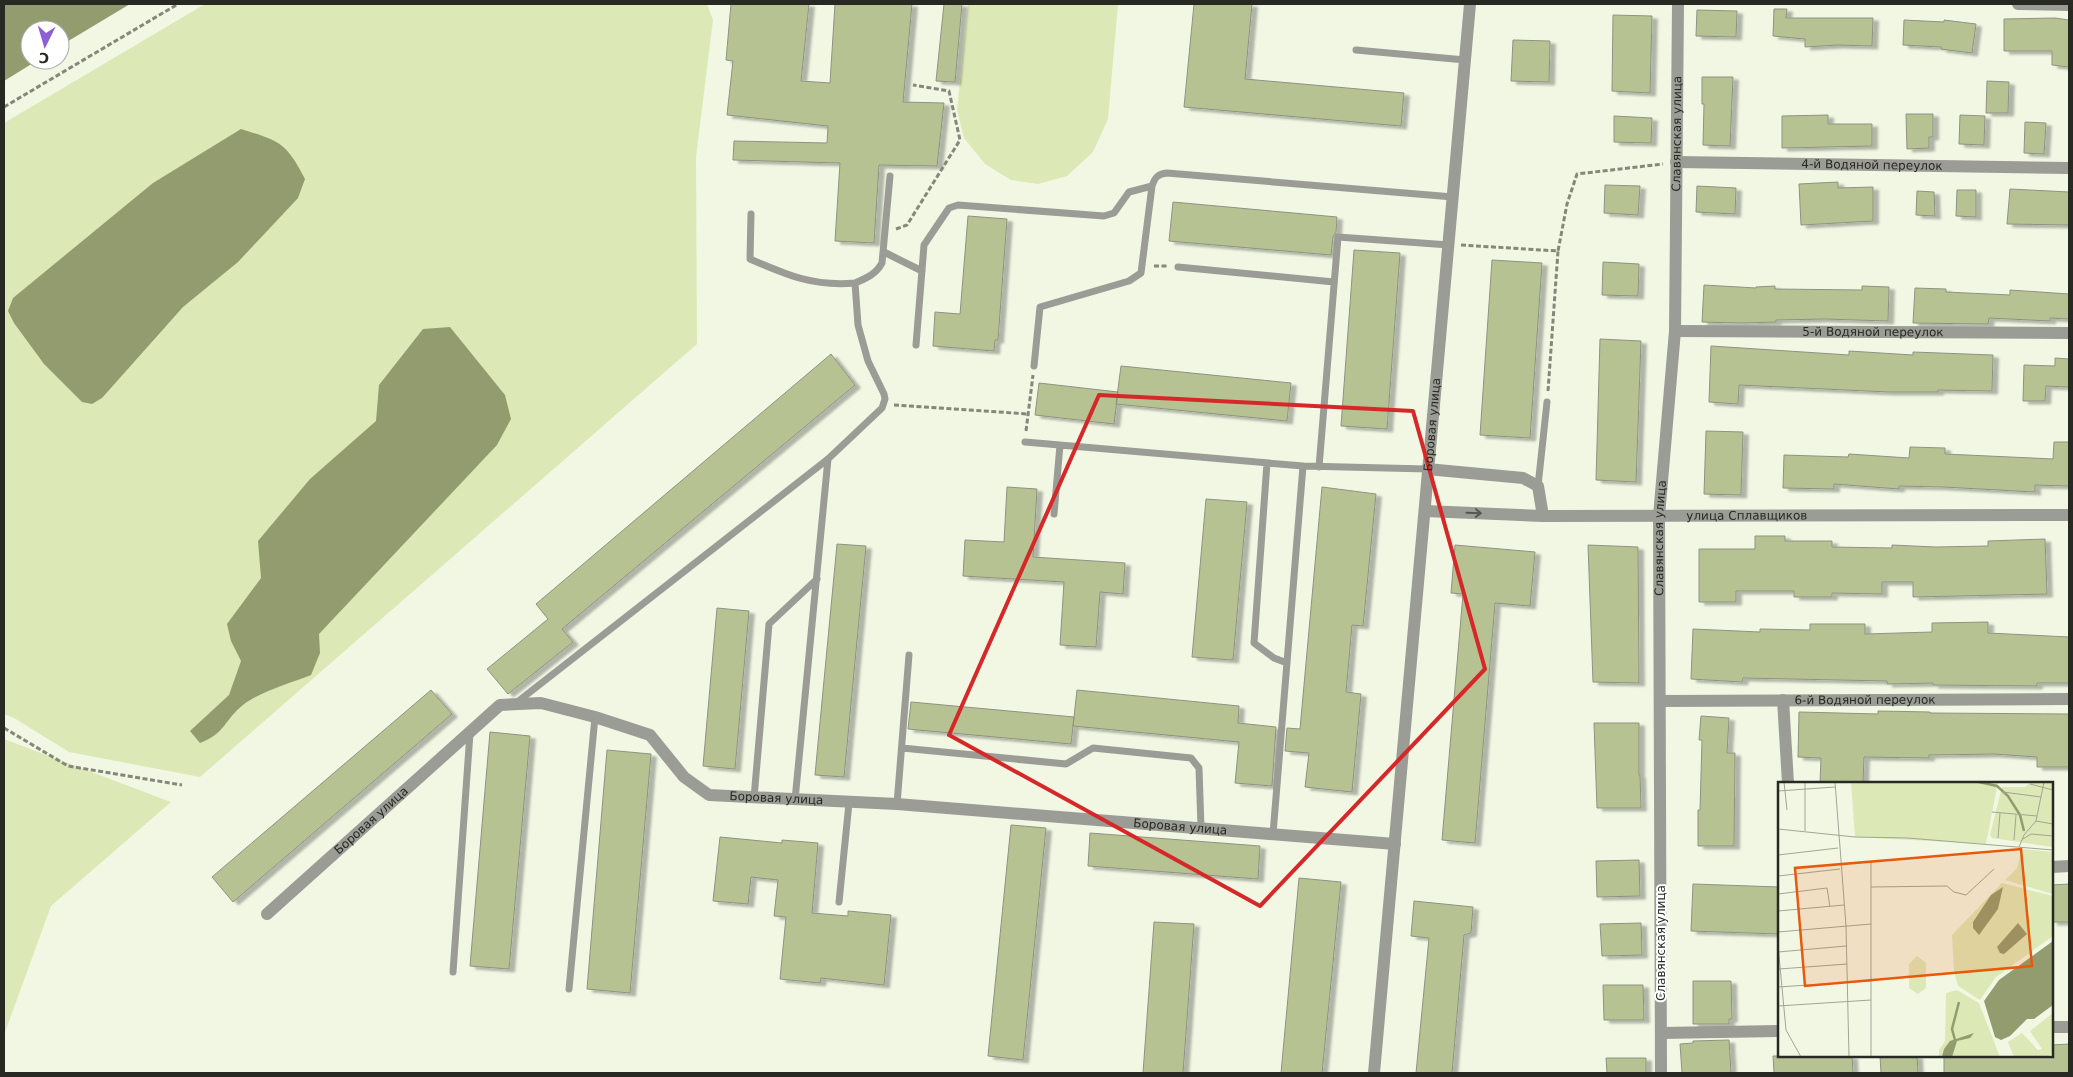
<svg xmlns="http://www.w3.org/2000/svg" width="2073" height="1077" font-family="'DejaVu Sans',sans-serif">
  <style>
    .green { fill: #dde8b7 }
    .water { fill: #929c6e }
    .building { fill: #b7c293; stroke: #8e9381; filter: url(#shadow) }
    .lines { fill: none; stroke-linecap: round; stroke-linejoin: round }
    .path { stroke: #84877a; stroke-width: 3; stroke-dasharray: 5 2.5; stroke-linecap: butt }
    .service { stroke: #9b9c95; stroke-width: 7 }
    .minor { stroke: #9b9c95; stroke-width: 12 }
    .oneway { stroke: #555750 }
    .marked { fill: none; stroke: #d62828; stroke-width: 4; stroke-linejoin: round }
    .labels { text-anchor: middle; stroke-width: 4; stroke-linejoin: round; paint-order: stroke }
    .street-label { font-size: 12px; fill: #272922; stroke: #fff }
    .inset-river { fill: none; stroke: #929c6e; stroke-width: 2.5 }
    .inset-road { fill: none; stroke: #a1a596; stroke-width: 1 }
    .view { fill: #e8590c; fill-opacity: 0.15; stroke: #e8590c; stroke-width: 2.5 }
    .inset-edge { fill: none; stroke: #272922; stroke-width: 2.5 }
  </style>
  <defs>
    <filter id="shadow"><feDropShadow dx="5.5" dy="3" stdDeviation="1" flood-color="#0004"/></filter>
  </defs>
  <rect width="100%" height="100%" fill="#f2f7e4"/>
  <path class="green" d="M205 4H707L713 20 696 157 697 344 200 777 69 752 14 718 4 714V123Z
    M968 4H1118L1108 119 1093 152 1067 176 1038 184 1011 180 985 164 964 138 957 110Z
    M4 739 171 802 51 906 4 1035Z"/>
  <path class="water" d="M4 4H130L60 46V30H30V60H38L4 81Z
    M241 129C279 141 286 142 305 179L298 198 238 262 183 307 102 398 92 404 82 402 44 364 14 323 8 311 13 298 153 183Z
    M450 327 505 395 511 419 497 445 319 634 320 653 311 675C291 683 259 692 243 705 225 719 225 734 200 743L190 731 229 695 241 661 231 641 227 624 261 578 258 541 310 479 376 421 379 385 423 329Z"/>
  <path class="building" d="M731 4H809L801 81 830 83 835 4H912L903 102 944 103 937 166 879 165 874 243 835 241 840 163 733 160 734 141 827 143 828 126 727 115 733 61 726 60Z
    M944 4H962L955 82 936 81Z
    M1194 4H1252L1245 79 1404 93 1401 126 1184 107Z
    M1774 9H1787L1786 18H1873L1872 46 1837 45 1805 47V39L1773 36Z
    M1697 10 1737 11 1736 37 1696 36Z
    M1613 15 1652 16 1650 93 1612 91Z
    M2055 18 2069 20V67L2052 65V51H2004V19Z
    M1904 20 1944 22V20L1976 24 1972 53 1941 49V47L1903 45Z
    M1513 40 1550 41 1549 82 1511 81Z
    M1702 77H1733L1730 146 1703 145 1704 104H1702Z
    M1987 81 2009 82 2008 113H1986Z
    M1906 114H1933V137H1929V148L1907 149Z
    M1828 115V124H1872V146L1782 148V116Z
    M1960 115 1985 116 1984 145 1959 144Z
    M1614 116 1652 118 1651 143 1614 142Z
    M2025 122 2046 123 2044 154 2024 153Z
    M1838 182V188L1873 187V221L1801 225 1799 184Z
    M1605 185 1640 186 1638 215 1604 213Z
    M1697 186 1736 188 1735 214 1696 212Z
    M2010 189 2069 192V225L2007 224Z
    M1957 190H1976V217L1956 216Z
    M1917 191 1934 192 1935 216 1916 215Z
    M1173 202 1337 217 1336 232 1333 237 1331 255 1169 241Z
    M968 216 1007 219 998 340H995L994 351 933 346 935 312 960 314Z
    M1354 250 1400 253 1387 429 1341 426Z
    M1492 260 1542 263 1530 438 1480 435Z
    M1603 262 1639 264 1638 296 1602 295Z
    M1704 285 1756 288V287L1775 286V289L1862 290V286L1889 287 1888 321 1825 319 1776 320V322L1741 323 1702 322Z
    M1915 288 1946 289V292L2010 295V290L2069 294V319L2050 318V321L1989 318 1988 324 1913 323Z
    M1600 339 1641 341 1636 482 1596 480Z
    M1711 346 1849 355V351L1913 355V352L1993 355 1992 391 1938 390V392H1889L1739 385 1738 404 1709 402Z
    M831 354 855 385 562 629 573 642 508 694 487 669 548 619 536 604Z
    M2055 358 2069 359V387L2046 386 2045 401H2023L2024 365 2055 366Z
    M1121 366 1291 383 1287 421 1116 404Z
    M1039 383 1118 392 1114 424 1035 415Z
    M1706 431 1743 432 1741 495 1704 494Z
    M2054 442H2069V486L2035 485V492L1944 487 1899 486V489L1834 484V489L1783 488 1784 455 1848 457 1849 454 1909 458 1910 447 1945 448V454L2053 459Z
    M1007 487 1037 489 1033 557 1125 563 1123 594 1100 592 1096 647 1060 645 1064 582 963 576 965 540 1004 542Z
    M1322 487 1376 494 1363 626 1352 625 1346 692 1361 694 1352 792 1305 787 1309 753 1285 751 1287 728 1300 729Z
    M1206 499 1247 502 1233 660 1192 657Z
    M1755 536H1785V541H1832V547L1892 548V545L1936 547 1988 546V541L2045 539 2047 594 1913 597V582H1882V594L1832 593V597H1794V591H1736V602H1699V549H1755Z
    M837 544 866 546 844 777 815 775Z
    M1455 545 1535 552 1530 606 1495 603 1475 843 1442 840 1463 594 1451 593Z
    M1588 545 1638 547 1639 683 1593 682Z
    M717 608 749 611 735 769 703 766Z
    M1988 622V633L2069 637V683H2037V686L1933 685V683L1887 684V681L1743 678 1742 682 1691 679 1693 629 1760 632V629L1810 630V624H1865V634L1932 632V623Z
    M431 690 452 714 233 902 212 877Z
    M1077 690 1239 706 1238 723 1276 727 1272 786 1235 783 1239 742 1073 726Z
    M911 702 1074 717 1071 744 908 729Z
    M1878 711 1930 712V713L2069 714V767H2037V757L1994 754 1929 755V758L1864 757 1863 783H1820L1821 758 1798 757 1799 712 1878 714Z
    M1701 716 1729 718 1727 753H1735L1734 846H1698V810H1700L1702 740H1699Z
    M1594 723H1639V775H1640L1641 808H1597Z
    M490 732 530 736 509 969 470 966Z
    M607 750 651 754 630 993 587 989Z
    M1011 825 1046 828 1023 1060 988 1056Z
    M1090 833 1260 846 1258 879 1088 866Z
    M720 837 782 843V840L818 843 812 913 848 916V911L891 915 884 985 821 978 820 983 780 979 786 917 774 916 778 880 751 877 748 904 713 901Z
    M1639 860 1640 896 1597 897 1596 861Z
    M1299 878 1341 882 1322 1073H1281Z
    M1693 884 1779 887V934L1691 931Z
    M2069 884V922H2052V885Z
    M1414 901 1473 907 1471 933 1464 935 1452 1073H1416L1429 938 1411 936Z
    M1154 922 1194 924 1183 1073H1143Z
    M1641 923 1642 955 1602 956 1600 924Z
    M1693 981H1731L1732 1019H1729V1024H1693Z
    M1603 985H1643L1644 1020H1604Z
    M1729 1040 1731 1073H1682L1680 1044 1693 1043V1041Z
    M2069 1044V1073H1944V1056H2052V1045Z
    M1773 1056H1852L1853 1073H1774Z
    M1880 1056H1917L1918 1073H1881Z
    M1606 1058H1646V1073H1607Z"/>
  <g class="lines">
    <path class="path" d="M4 107 178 4
      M896 229 907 225 960 140 949 91 913 85
      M1461 245 1558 251 1567 204 1577 174 1663 164
      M1154 266H1167
      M1548 391 1558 251
      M894 405 1028 414
      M1026 431 1033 375
      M4 728 68 766 182 785"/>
    <path class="service" d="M1356 50 1465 60
      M751 214 750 259C787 275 814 287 855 283
      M884 252 922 271
      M1178 267 1334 282
      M916 345 924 245 949 208 958 205 1104 216 1114 213 1129 192 1152 186
      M1034 366 1040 307 1129 281 1141 273 1152 186C1155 177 1158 174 1167 173L1453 197
      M1025 442 1303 466
      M1267 463 1254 643 1274 658 1287 663
      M1319 467 1338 237 1449 245
      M1538 486 1547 402
      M1054 514 1060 445
      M516 703 828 459 882 408 885 399 884 394 868 361 858 325 855 283C867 278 876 274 882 263L890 176
      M902 748 1066 764 1093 748 1191 758 1199 768 1201 828
      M754 798 769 624 817 579
      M795 800 828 459
      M897 804 909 655
      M1273 834 1303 466 1427 469
      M839 902 849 803
      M453 972 470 733
      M569 989 595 717"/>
    <g class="minor">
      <path d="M2018 4 2069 5"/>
      <path id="s1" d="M1676 162 2069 168"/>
      <path id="s2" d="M1675 331 2069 333"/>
      <path d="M1427 469 1523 478 1538 486 1543 516"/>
      <path id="s3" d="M1425 511 1543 516 2069 515"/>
      <path d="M1783 700 1788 783"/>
      <path id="s4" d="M1660 701 2069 699"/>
      <path d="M2052 867 2069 866"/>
      <path id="s5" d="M267 914 500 705 541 703 595 717 650 735 684 777 709 795 897 804 1395 844"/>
      <path d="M2052 1027H2069"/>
      <path d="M1661 1033 1779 1031"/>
      <path id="s6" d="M1374 1073 1470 4"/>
      <path id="s7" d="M1661 1073 1659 516 1675 331 1678 4"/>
    </g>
  </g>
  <defs><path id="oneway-shaft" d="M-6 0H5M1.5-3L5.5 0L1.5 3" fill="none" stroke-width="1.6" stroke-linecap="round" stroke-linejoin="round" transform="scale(1.25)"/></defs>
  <use class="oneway" href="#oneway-shaft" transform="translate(1474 513) rotate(2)"/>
  <path class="marked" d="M1099 395 1413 411 1485 669 1260 906 949 735Z"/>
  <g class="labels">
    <g class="street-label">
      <text dy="4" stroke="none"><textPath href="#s7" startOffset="940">Славянская улица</textPath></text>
      <text dy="4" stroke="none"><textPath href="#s1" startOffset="196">4-й Водяной переулок</textPath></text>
      <text dy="4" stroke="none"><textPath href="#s2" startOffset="198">5-й Водяной переулок</textPath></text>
      <text dy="4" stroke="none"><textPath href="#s6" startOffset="651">Боровая улица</textPath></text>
      <text dy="4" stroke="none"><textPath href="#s3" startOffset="322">улица Сплавщиков</textPath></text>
      <text dy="4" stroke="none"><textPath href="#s7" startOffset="535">Славянская улица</textPath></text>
      <text dy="4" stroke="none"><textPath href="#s4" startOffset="205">6-й Водяной переулок</textPath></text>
      <text dy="4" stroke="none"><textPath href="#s5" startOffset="620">Боровая улица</textPath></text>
      <text dy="4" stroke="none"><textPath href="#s5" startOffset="140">Боровая улица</textPath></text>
      <text dy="4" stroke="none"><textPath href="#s5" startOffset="1025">Боровая улица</textPath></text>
      <text transform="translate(1661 943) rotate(-90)" y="4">Славянская улица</text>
    </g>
  </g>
  <g transform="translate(1778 782)">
    <rect width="275" height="275" fill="#f2f7e4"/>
    <path d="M73 0H220L208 62 77 55ZM252 0H275V65L214 56 212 53 224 5H247ZM244 67 275 70V112L227 98 239 86ZM224 101 275 114V154L218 195 202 218 180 204 176 189 174 153ZM139 174 148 181V206L140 212 131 206V182ZM179 208 201 221 222 275H161V268L167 259 168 211ZM275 231V271L268 275H236L230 260 244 251 260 268 264 267 252 249Z" fill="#dde8b7"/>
    <path d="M225 105 220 127 201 153 195 146V140L213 113ZM240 141 249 152 226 172 222 171 219 165ZM275 159V223L256 237H249L232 254 223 258 217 255 206 219 221 198ZM196 251 192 256 179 259 174 275H164L166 267 172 259Z" fill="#929c6e"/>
    <path class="inset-river" d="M201 0 219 4 230 14 242 33 246 49M177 258 174 247 181 220"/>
    <path class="inset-road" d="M6 0 9 28M27 0V49M57 0 68 144 71 275M252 2 275 8M0 9 57 5M225 10 263 15M214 30 259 34M258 39 275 42M0 47 77 55 130 56 275 68M220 56 222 31M245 57 253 52 275 54M236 58 238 33M241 65 246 53 258 39 266 0M0 73 60 66M0 94 62 87M93 105 169 104 176 110 188 113 216 87M0 112 49 106 52 125M0 129 66 123M0 150 93 142M0 163 8 248 23 275M0 170 68 164M1 187 69 182M0 205 93 199M0 224 93 218M93 275V79"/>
    <path class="view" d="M243 67 254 184 27 204 17 86Z"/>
    <rect width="275" height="275" class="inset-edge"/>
  </g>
  <rect width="2073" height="1077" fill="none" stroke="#272922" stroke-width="10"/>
  <g transform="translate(45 45) rotate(185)"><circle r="24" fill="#ffffff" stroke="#a9a9a7"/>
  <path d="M0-4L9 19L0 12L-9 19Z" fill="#8c5ed7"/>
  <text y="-8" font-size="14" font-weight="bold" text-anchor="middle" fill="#272922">С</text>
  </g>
</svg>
